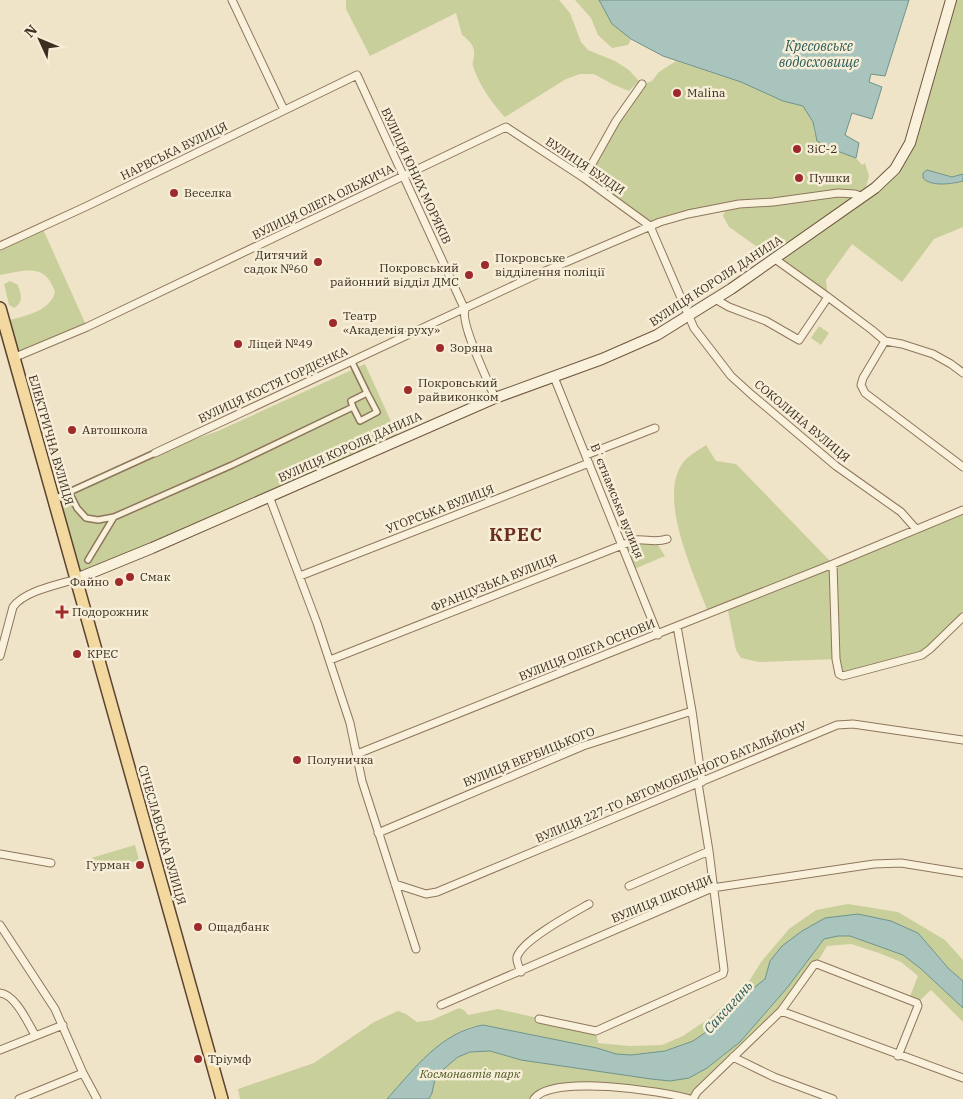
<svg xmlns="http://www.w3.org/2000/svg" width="963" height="1099" font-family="'IBM Plex Serif',serif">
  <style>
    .green { fill: #c9cf9b }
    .water { fill: #a9c4bc; stroke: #6f938a }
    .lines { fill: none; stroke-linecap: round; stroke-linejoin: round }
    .pedestrian-casing { stroke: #8d765c; stroke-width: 8 }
    .minor-casing { stroke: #8d765c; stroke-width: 9 }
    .secondary-casing { stroke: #6f573f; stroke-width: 12 }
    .primary-casing { stroke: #5b4430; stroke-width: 14 }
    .pedestrian { stroke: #faf1dc; stroke-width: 5 }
    .minor { stroke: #faf1dc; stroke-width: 7 }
    .secondary { stroke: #faf1dc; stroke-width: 10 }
    .primary { stroke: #f3d9a0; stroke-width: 11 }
    .poi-dot { fill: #9e2a2b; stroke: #f7eed8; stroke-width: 2 }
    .labels { text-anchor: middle; stroke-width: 5; stroke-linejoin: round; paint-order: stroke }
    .poi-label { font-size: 12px; fill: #3d2e20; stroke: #f7eed8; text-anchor: start }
    .street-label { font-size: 12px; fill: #3d2e20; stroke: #f7eed8 }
    .park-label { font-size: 12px; font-style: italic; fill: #4d5a26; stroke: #f7eed8 }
    .water-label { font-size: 14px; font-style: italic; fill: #2f5d5a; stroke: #f7eed8 }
    .district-label { font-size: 18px; font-weight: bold; letter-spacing: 1px; fill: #6b2e1e; stroke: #f7eed8 }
  </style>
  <rect width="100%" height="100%" fill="#f0e4c8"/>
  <path class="green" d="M346 0H559L570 13 581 42 588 50 615 61 629 70 639 81 629 91 612 84 594 74H580L566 79 505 117C493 105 478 83 473 66 472 62 474 59 474 55 475 46 469 40 462 35L456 13 370 56 346 9Z
    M575 0H599L612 24 631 39 628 45 612 48 598 35 591 18Z
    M950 0H963V174L952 177 927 170 951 184 963 181V227L934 239 902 282 852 244 826 280 828 297 729 227 723 216 727 206 650 226 584 178 616 121 644 84 652 81 659 72 676 61 741 82 783 101 803 106 813 122 814 132 832 149 856 158 862 165 865 163 869 176 863 196 902 159Z
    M42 227 87 327 13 358 4 322C21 316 50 313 55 292 45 262 25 271 0 275V246Z
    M10 281 18 285C21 295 24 302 14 308L9 305 4 284Z
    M819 326 829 333 821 345 811 338Z
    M365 364 399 439 76 579 53 499 155 453 218 431Z
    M706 445 716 461 736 464 833 564 963 510V617L930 649 843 676 836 659 759 662 741 658 736 650 727 606 708 612C694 574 658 500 682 464 687 456 699 450 706 445Z
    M635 540 656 542 665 556 632 570 622 545Z
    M135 845 139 860 95 873 91 858Z
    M848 904 898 912 945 940 963 960V981L949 969 918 933 891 921 858 914 768 971 765 979 741 998 731 1013 712 1028 693 1041 665 1051 631 1055 616 1054 597 1048 483 1025C479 1026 473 1026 468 1028 438 1040 409 1075 387 1099H240L238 1089 314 1063 374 1022 398 1011 406 1014 417 1022 432 1020 459 1008 464 1010 468 1015 498 1009 596 1031 598 1043 630 1046 662 1045 683 1036 708 1019 748 983 761 962 789 929 816 910Z
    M838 936H850L903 955 920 968 963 1008V1022L931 990 917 1003 909 999 918 976 901 962 879 953 851 944 827 946C793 1006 740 1051 693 1099L597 1086 541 1092 534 1099H429L432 1093 435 1079 446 1067 458 1057 470 1052 489 1051 521 1060 651 1079 689 1078 707 1068 740 1042 787 988 824 939Z"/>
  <path class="water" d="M599 0H909L885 76 871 74 869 82 882 87 872 119 852 113 845 135 859 143 856 158 832 149 817 141 813 122 803 106 783 101 741 82 663 56 631 39 612 24Z
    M927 170 952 177 963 174V181C952 184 931 187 923 178V173Z
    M858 914 891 921 918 933 949 969 963 981V1008L920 968 903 955 850 936H838L824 939 787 988 740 1042 707 1068 689 1078 670 1081 651 1079 521 1060 490 1051 470 1052 458 1057 446 1067 435 1079 432 1093 429 1099H387C414 1069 441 1032 483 1025L597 1048 616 1054 631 1055 665 1051 693 1041 712 1028 731 1013 741 998 765 979 770 961 782 946 802 931 825 918Z"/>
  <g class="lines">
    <defs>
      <path id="pedestrian" d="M353 407 360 421 377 412 367 393
        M69 492 77 508 86 518 98 520 114 517
        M54 499 155 453
        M88 560 114 517 232 465 353 407 351 401 367 393 352 362"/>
      <path id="minor" d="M232 0 284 110
        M584 178 616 121 642 84
        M0 246 85 207 357 75 465 310C460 323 488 381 495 398
        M775 259 828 297 872 330 885 341 902 344 933 354 951 364 963 373
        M715 299 729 307 766 321 799 340 828 297
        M885 341 863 378 861 385 865 393 963 467
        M13 358 87 327 506 127 584 178 650 226 694 328 731 376 752 395 836 466 901 512 916 529
        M554 377 658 635
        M155 453 536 275 660 222 688 214 739 204 773 202 838 193 855 194 863 197
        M586 455 655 428
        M269 496 317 623 350 723 362 781 416 949
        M833 564 836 659 839 674 843 676 922 655 930 649 963 617
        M300 576 589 463
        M677 626 833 564 963 510
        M0 656 13 607C24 591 57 585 76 579
        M330 660 635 540C646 539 656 543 667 539
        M357 754 677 626 692 711 702 782
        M378 833 583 746 692 711
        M0 854 51 863
        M395 884 426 894 437 892 837 725 853 724 963 740
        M629 886 709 851
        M0 925 55 1009 83 1073 97 1099
        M521 972C519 967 516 961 517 957 522 940 573 913 589 904
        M0 993C15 994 28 1023 35 1035
        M441 1005 712 888 874 864 901 863 963 873
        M781 1011 963 1078
        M539 1019 596 1031 723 974 724 970 709 851 698 783
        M0 1050 63 1025
        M733 1057 774 1077 833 1099
        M19 1099 83 1073
        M534 1099C552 1074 663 1091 690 1099
        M693 1099 697 1092 781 1011 814 965 817 964 917 1003 918 1006 898 1056"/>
      <path id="secondary" d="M76 579 152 548 495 398 602 359 657 335 731 289 875 188 895 169 910 143 951 0"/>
      <path id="primary" d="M0 308 222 1099"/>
    </defs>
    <use href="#pedestrian" class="pedestrian-casing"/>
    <use href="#minor" class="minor-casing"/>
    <use href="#secondary" class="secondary-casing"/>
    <use href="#primary" class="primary-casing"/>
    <use href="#pedestrian" class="pedestrian"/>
    <use href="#minor" class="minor"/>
    <use href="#secondary" class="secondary"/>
    <use href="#primary" class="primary"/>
  </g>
  <g class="poi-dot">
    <circle cx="677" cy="93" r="5"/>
    <circle cx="797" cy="149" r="5"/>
    <circle cx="799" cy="178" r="5"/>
    <circle cx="174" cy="193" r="5"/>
    <circle cx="318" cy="262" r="5"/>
    <circle cx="485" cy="265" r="5"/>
    <circle cx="469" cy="275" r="5"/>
    <circle cx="333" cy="323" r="5"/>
    <circle cx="238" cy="344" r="5"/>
    <circle cx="440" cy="348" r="5"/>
    <circle cx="408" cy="390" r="5"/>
    <circle cx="72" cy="430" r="5"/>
    <circle cx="130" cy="577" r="5"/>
    <circle cx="119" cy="582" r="5"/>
    <path d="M59.5 604.5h5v5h5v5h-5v5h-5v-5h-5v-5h5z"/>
    <circle cx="77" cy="654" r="5"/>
    <circle cx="297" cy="760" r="5"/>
    <circle cx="140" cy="865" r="5"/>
    <circle cx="198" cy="927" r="5"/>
    <circle cx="198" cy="1059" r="5"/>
  </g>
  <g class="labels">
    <g class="poi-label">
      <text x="687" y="97">Malina</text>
      <text x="807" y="153">ЗіС-2</text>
      <text x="809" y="182">Пушки</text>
      <text x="184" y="197">Веселка</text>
      <text x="308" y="259" text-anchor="end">Дитячий<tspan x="308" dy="14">садок №60</tspan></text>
      <text x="495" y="262">Покровське<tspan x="495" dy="14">відділення поліції</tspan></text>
      <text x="459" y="272" text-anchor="end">Покровський<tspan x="459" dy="14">районний відділ ДМС</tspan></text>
      <text x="343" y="320">Театр<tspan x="343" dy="14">«Академія руху»</tspan></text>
      <text x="248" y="348">Ліцей №49</text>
      <text x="450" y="352">Зоряна</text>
      <text x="418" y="387">Покровський<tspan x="418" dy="14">райвиконком</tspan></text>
      <text x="82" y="434">Автошкола</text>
      <text x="140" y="581">Смак</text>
      <text x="109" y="586" text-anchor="end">Файно</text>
      <text x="72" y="616">Подорожник</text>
      <text x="87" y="658">КРЕС</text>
      <text x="307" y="764">Полуничка</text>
      <text x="130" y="869" text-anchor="end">Гурман</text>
      <text x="208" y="931">Ощадбанк</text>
      <text x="208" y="1063">Тріумф</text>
    </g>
    <g class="street-label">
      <text transform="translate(174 151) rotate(-26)" y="4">НАРВСЬКА ВУЛИЦЯ</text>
      <text transform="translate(585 166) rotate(34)" y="4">ВУЛИЦЯ БУЛДИ</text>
      <text transform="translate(416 176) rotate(65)" y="4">ВУЛИЦЯ ЮНИХ МОРЯКІВ</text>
      <text transform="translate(323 202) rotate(-26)" y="4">ВУЛИЦЯ ОЛЕГА ОЛЬЖИЧА</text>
      <text transform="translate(716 281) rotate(-33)" y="4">ВУЛИЦЯ КОРОЛЯ ДАНИЛА</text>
      <text transform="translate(273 385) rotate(-25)" y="4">ВУЛИЦЯ КОСТЯ ГОРДІЄНКА</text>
      <text transform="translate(802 421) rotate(40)" y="4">СОКОЛИНА ВУЛИЦЯ</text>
      <text transform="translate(51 440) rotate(74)" y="4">ЕЛЕКТРИЧНА ВУЛИЦЯ</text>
      <text transform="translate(350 447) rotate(-24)" y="4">ВУЛИЦЯ КОРОЛЯ ДАНИЛА</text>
      <text transform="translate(617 501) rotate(68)" y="4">Вʼєтнамська вулиця</text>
      <text transform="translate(440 509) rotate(-21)" y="4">УГОРСЬКА ВУЛИЦЯ</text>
      <text transform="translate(494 583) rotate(-22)" y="4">ФРАНЦУЗЬКА ВУЛИЦЯ</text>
      <text transform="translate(587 650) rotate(-22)" y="4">ВУЛИЦЯ ОЛЕГА ОСНОВИ</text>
      <text transform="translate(529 757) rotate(-22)" y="4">ВУЛИЦЯ ВЕРБИЦЬКОГО</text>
      <text transform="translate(671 782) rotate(-23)" y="4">ВУЛИЦЯ 227-ГО АВТОМОБІЛЬНОГО БАТАЛЬЙОНУ</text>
      <text transform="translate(162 835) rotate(74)" y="4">СІЧЕСЛАВСЬКА ВУЛИЦЯ</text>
      <text transform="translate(662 899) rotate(-22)" y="4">ВУЛИЦЯ ШКОНДИ</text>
    </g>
    <g class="park-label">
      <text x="470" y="1078">Космонавтів парк</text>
    </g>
    <g class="water-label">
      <text x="819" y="51">Кресовське<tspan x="819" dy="16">водосховище</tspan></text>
      <text transform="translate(728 1007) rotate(-48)" y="5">Саксагань</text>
    </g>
    <g class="district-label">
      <text x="516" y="541">КРЕС</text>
    </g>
  </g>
  <g transform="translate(40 40) rotate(314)" stroke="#f7eed8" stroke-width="4" paint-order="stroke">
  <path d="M0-4L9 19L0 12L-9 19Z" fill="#3d2e20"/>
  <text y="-8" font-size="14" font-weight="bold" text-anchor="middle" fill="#3d2e20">N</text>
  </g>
</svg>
